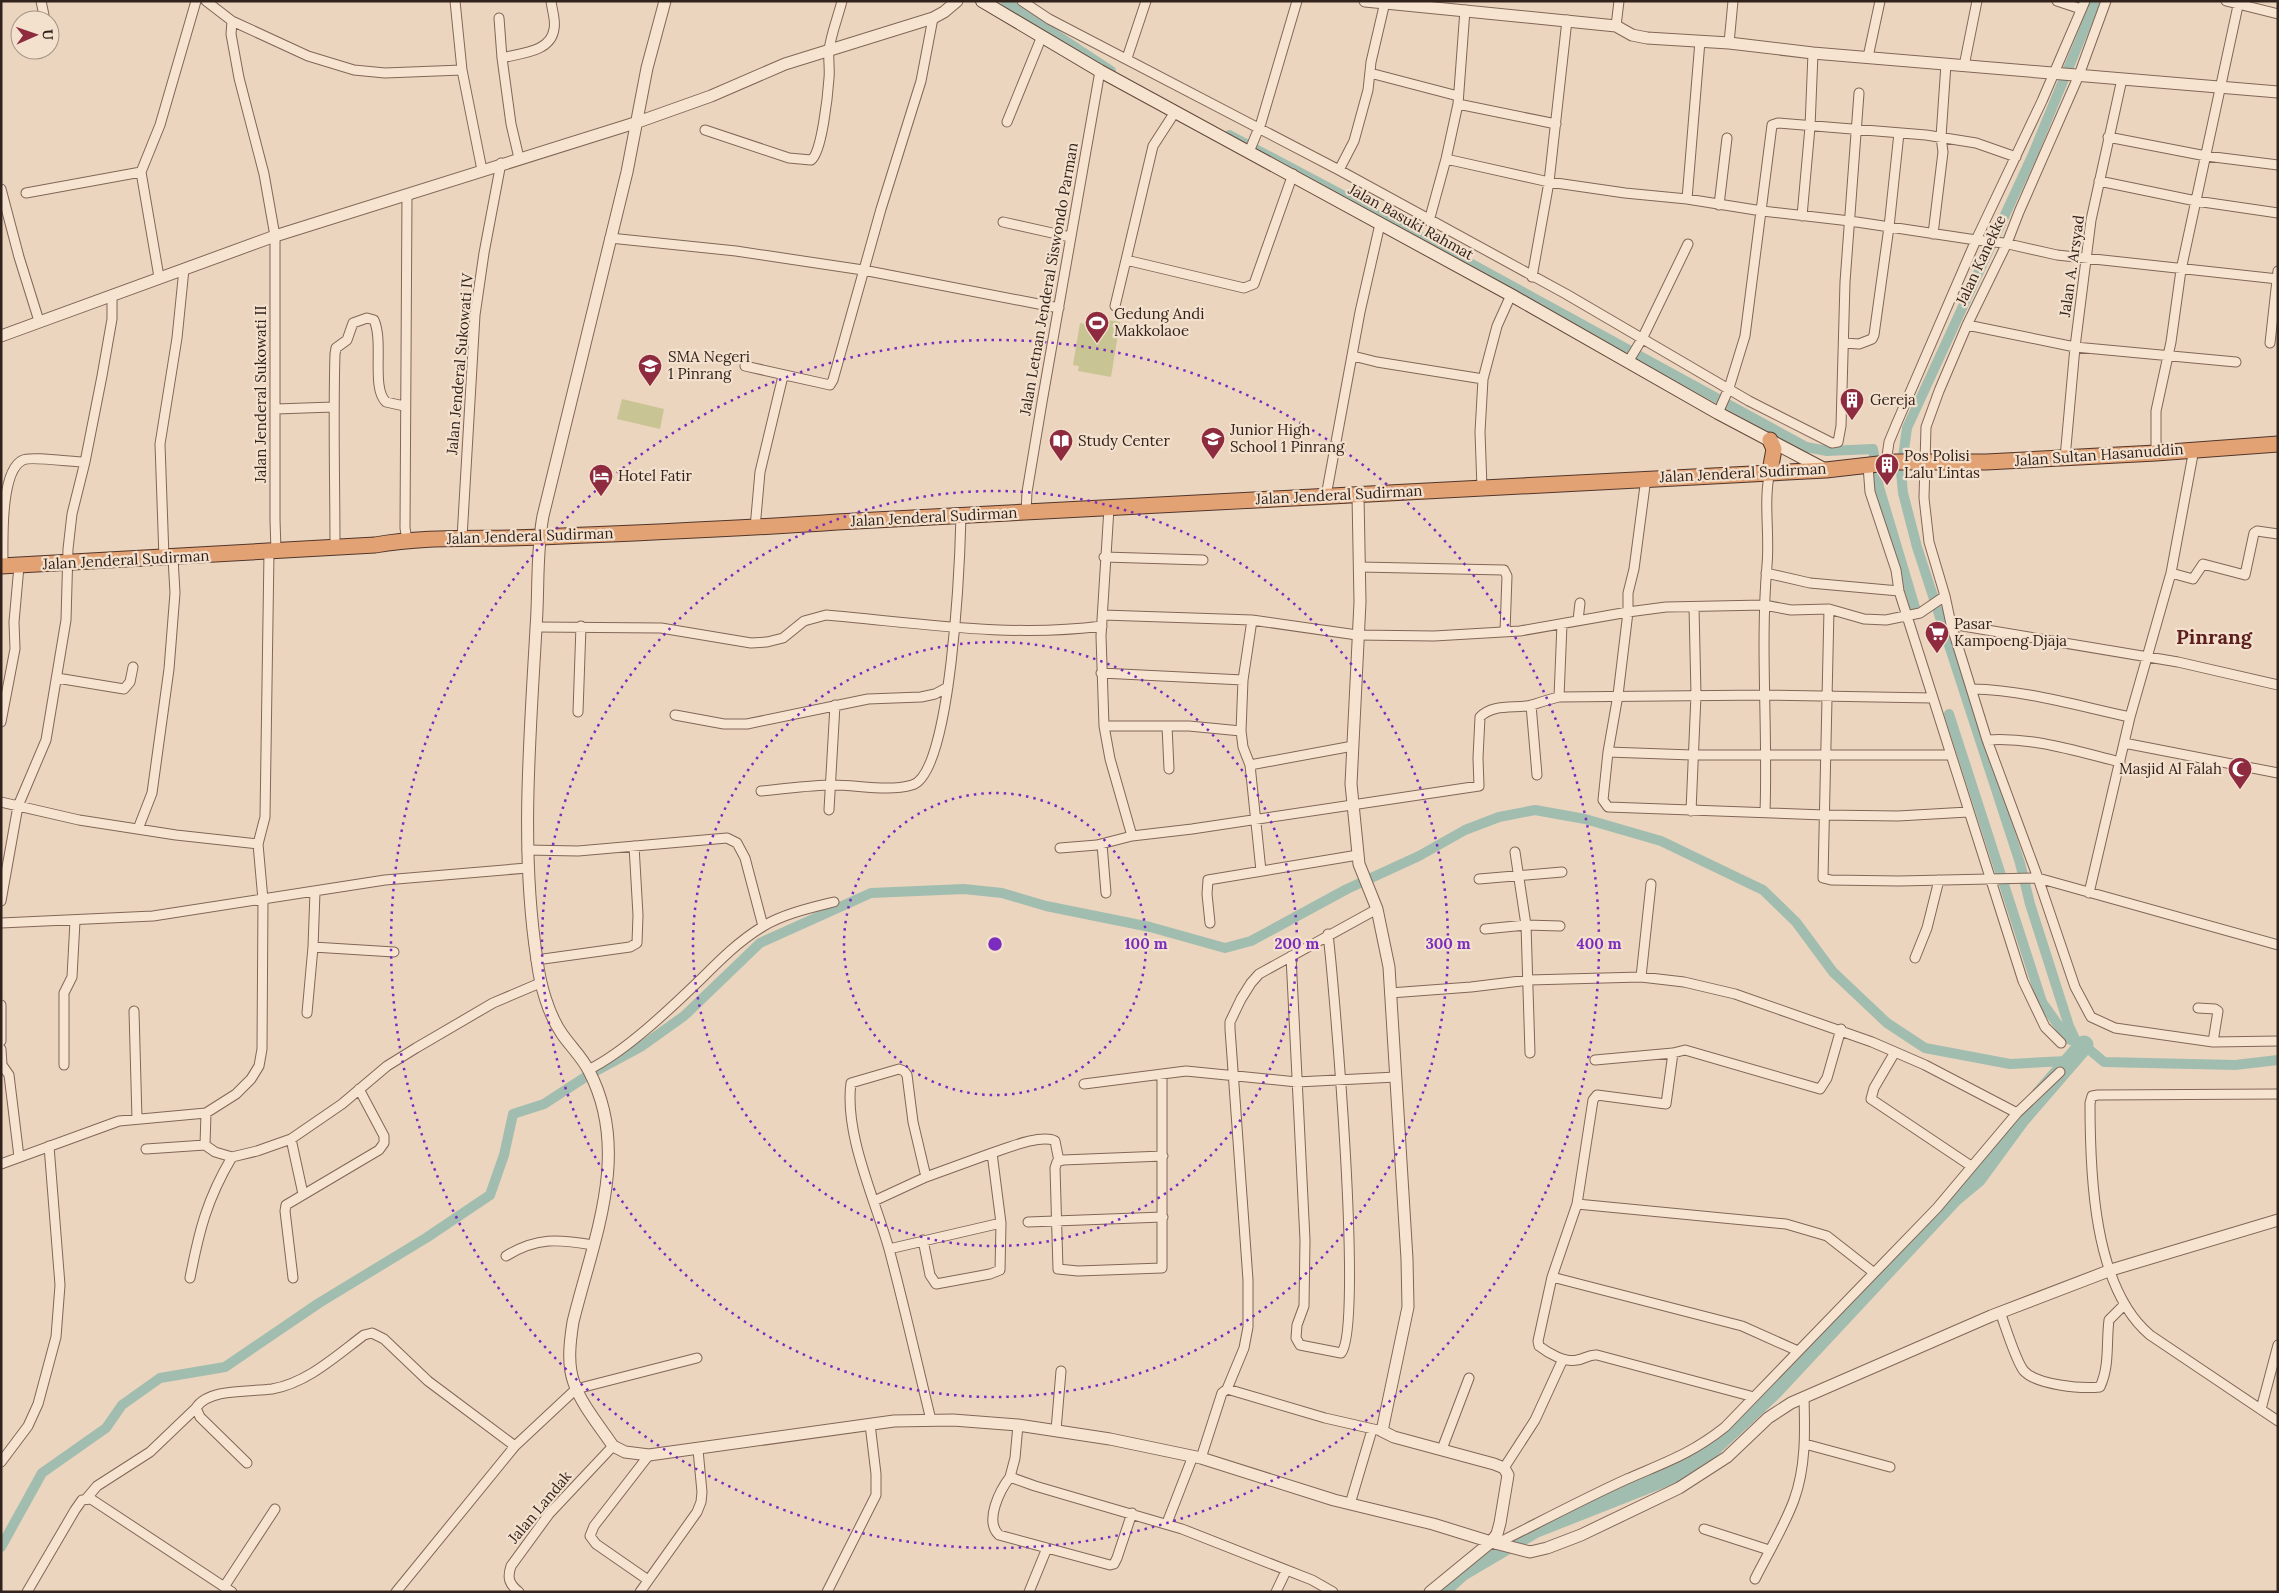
<svg xmlns="http://www.w3.org/2000/svg" width="2279" height="1593" font-family="Lora,serif">
  <style>
    .green { fill: #c8c493 }
    .lines { fill: none; stroke-linecap: round; stroke-linejoin: round }
    .canal { stroke: #a1bdaf; stroke-width: 10 }
    .river { stroke: #a1bdaf; stroke-width: 19 }
    .minor-casing { stroke: #826658; stroke-width: 11 }
    .tertiary-casing { stroke: #826658; stroke-width: 13 }
    .secondary-casing { stroke: #64483b; stroke-width: 14 }
    .trunk-casing { stroke: #50362c; stroke-width: 17 }
    .minor { stroke: #f6e4d1; stroke-width: 9 }
    .tertiary { stroke: #f6e4d1; stroke-width: 11 }
    .secondary { stroke: #f6e4d1; stroke-width: 12 }
    .trunk { stroke: #e3a274; stroke-width: 15 }
    .ring { fill: none; stroke: #7b2cbf; stroke-width: 2.5; stroke-dasharray: 2.5 5 }
    .labels { text-anchor: middle; stroke-width: 4.5; stroke-linejoin: round; paint-order: stroke }
    .street-label { font-size: 15px; fill: #32221c; stroke: #f3e1cd }
    .poi-label { font-size: 15px; fill: #32221c; stroke: #f3e1cd; text-anchor: start }
    .district-label { font-size: 20px; font-weight: bold; fill: #5d1e1e; stroke: #f3e1cd }
    .centre { fill: #7b2cbf; stroke: #f3e1cd; stroke-width: 2.5 }
    .ring-label { font-size: 15px; text-anchor: middle; font-weight: bold; fill: #7b2cbf; stroke: #f3e1cd; stroke-width: 4.5; stroke-linejoin: round; paint-order: stroke }
  </style>
  <rect width="100%" height="100%" fill="#ebd5be"/>
  <path class="green" d="M1087 317 1120 322 1111 377 1078 371 1079 366 1073 365 1080 323 1085 324Z
    M622 399 664 409 660 429 617 419Z"/>
  <g class="lines">
    <path class="canal" d="M1005 1 1111 71
      M1229 135 1457 256 1806 447 1827 451 1873 449 1879 487 1916 611
      M1949 714 2042 1002 2068 1039 2074 1041
      M2084 1045 2076 1041 2069 1026 2030 904 2020 863 1917 547 1903 493 1901 472 1907 428 2033 154 2096 1
      M1 1547 42 1473 106 1428 122 1405 160 1378 225 1367 319 1303 426 1238 490 1195 504 1155 513 1114 544 1104 590 1074 642 1046 684 1016 760 943 871 893 964 889 1002 893 1046 906 1150 927 1225 948 1251 941 1347 889 1419 856 1465 830 1499 817 1535 810 1585 819 1661 841 1763 890 1796 922 1833 972 1887 1023 1925 1048 2010 1064 2066 1061 2084 1045 2104 1062 2235 1065 2278 1060"/>
    <path class="river" d="M1448 1584 1461 1572 1534 1529 1691 1467 1773 1391 1953 1198 1977 1178 2021 1118 2084 1045"/>
    <defs>
      <path id="minor" d="M41 1 45 20
        M206 1 232 21 308 56 354 70 385 73 462 70
        M455 1 462 70 482 170
        M1022 1 1049 19 1339 170 1566 294 1749 401 1832 443 1838 442 1841 426 1845 282 1859 93
        M2057 1 2081 9
        M2106 1 2079 75 2019 212 2007 243 1967 325 1939 391 1926 427 1924 498 1929 542 1945 596 1951 624 1987 740 2038 878 2075 987 2091 1017 2115 1028 2213 1042 2278 1041
        M2226 1 2278 14
        M499 18 502 58
        M232 21 231 34 239 78 264 174 275 236V520L276 551
        M1616 26 1619 1
        M1729 43 1733 1
        M1868 57 1880 1
        M1127 58 1146 1
        M1964 66 1977 1
        M1370 73 1458 96
        M1458 104 1556 124
        M1007 122 1042 36
        M705 130 789 158 811 160C822 153 828 93 829 78 830 69 828 59 829 50 831 34 838 17 842 1
        M2108 137 2206 156 2278 165
        M1249 152 1261 123 1297 1
        M519 158 511 124 502 58C521 53 551 52 554 29 556 21 552 10 551 1
        M1446 159 1549 182 1625 193 1687 199 1762 211 1850 221 1976 240 2004 243 2057 255 2278 279
        M1339 170 1354 141 1368 90 1371 62 1385 2
        M141 172 159 277
        M2099 181 2196 201 2278 213
        M1 189 19 257 39 321
        M26 193 141 172 160 125 196 1
        M1687 199 1700 41
        M1719 205 1727 138
        M1802 216 1810 127 1813 53
        M1429 221 1446 159 1458 104 1465 10
        M1003 222 1070 237
        M1933 234 1943 152 1941 137 1946 64
        M610 238 736 251 863 270 1059 308
        M1126 260 1153 146 1175 112
        M1532 277 1549 182 1567 20
        M1115 306 1126 260 1244 288 1254 284 1293 174
        M1967 325 2075 347 2236 362
        M1844 343 1859 344 1872 339 1874 335 1889 227 1899 133
        M2270 343 2278 271
        M1353 356 1377 362 1483 379 1497 326 1511 295
        M1628 362 1642 339 1688 244
        M745 366 830 385 833 380 881 209 921 81 933 18
        M276 409 333 407
        M1718 413 1729 388 1745 336 1772 125 1778 123 1926 135 1976 143 2016 157
        M2156 453V411L2171 342 2181 270 2239 1
        M2065 458 2075 347 2091 220 2122 79
        M1886 463 1889 442 1896 425 1976 240 2042 101 2085 1
        M1868 466 1870 492 1896 570 1899 591 2023 981 2045 1027 2061 1043
        M1482 488 1480 432 1483 379
        M1326 496 1360 312 1380 224
        M1109 508 1101 636 1104 726 1110 759 1132 836 1192 829 1479 786 1478 758 1480 717C1493 703 1516 709 1532 705 1541 702 1550 699 1559 697L1766 695 1932 698
        M1026 513 1027 492 1042 402 1100 71
        M755 528 760 472 783 376
        M462 538 475 315 484 253 501 163
        M407 540 405 528 407 195
        M335 547C335 483 333 418 335 354L336 348 347 340 353 323 367 318 374 320C384 342 371 388 386 402L404 406
        M1104 557 1203 560
        M164 558 160 444 177 338 184 269
        M3 566C3 542 0 470 23 460 30 456 73 462 85 462
        M1360 567 1504 570 1507 576 1505 632
        M1766 573 1810 583 1899 591
        M2171 573 2193 579 2203 564 2245 575 2254 533 2257 531 2278 534
        M1945 596 1920 613 1886 620 1864 619 1829 609 1791 610 1764 605 1666 607 1628 612 1618 695 1608 752 1603 800 1608 807 1824 815 1898 816 1968 812
        M1829 609 1823 878 1831 880 1899 881 2038 878 2278 945
        M1103 615 1252 620 1357 635 1434 636 1520 631 1628 612V593L1634 569 1646 478
        M1252 620 1243 680 1241 731 1243 747 1250 765 1261 871
        M1578 620 1580 603
        M1951 624 2178 662 2278 685
        M537 627 661 628 751 643 767 642 783 638 804 621 826 615C919 623 1010 638 1102 626
        M1101 673 1243 680
        M57 678 124 689 130 682 133 667
        M1972 689C2026 690 2078 706 2130 717
        M1559 697 1562 624
        M1531 705 1537 775
        M578 712 581 626
        M675 715 724 724H747L868 699 921 697 935 694 948 687
        M1 722 15 649 14 622 19 566
        M1104 726H1189L1241 731
        M1167 726 1169 769
        M1987 740C2034 737 2075 751 2120 762
        M2124 743 2278 773
        M1608 752 1692 755H1950
        M1250 765 1353 746
        M761 791C785 789 809 785 833 785 858 785 888 792 912 785 952 775 960 556 961 516
        M1 802 79 820 176 835 258 844
        M829 810 835 705
        M1691 811 1696 695 1694 607
        M1765 812C1768 730 1760 647 1767 565 1770 534 1763 502 1770 471
        M138 829 152 793 169 669 175 593 173 558
        M1102 844 1106 893
        M1060 848 1097 845 1132 836
        M527 850 578 851 727 838 737 843 745 858 763 926
        M1515 852 1526 925 1530 1053
        M1479 879 1562 872
        M2089 893 2130 717 2171 573 2194 449
        M1 901 18 806 46 740 66 620 68 549 72 514 85 462 102 376 112 319V295
        M1 923 153 916 385 880 527 868
        M1210 923 1207 894 1208 880 1358 855
        M1485 929 1526 925 1560 926
        M313 947 394 952
        M1291 956 1305 1240 1304 1306 1297 1325 1296 1338 1300 1345 1341 1353C1364 1330 1334 985 1328 934
        M1915 958 1927 928 1939 880
        M536 960 630 947 637 943 638 915 634 846
        M1641 977 1651 884
        M1390 993 1471 987 1529 980 1641 977 1684 982 1735 994 1872 1042 1925 1065 2017 1113 1937 1208 1725 1427C1691 1454 1666 1462 1627 1479 1583 1499 1540 1522 1496 1544
        M1 1005V1041
        M2198 1008 2215 1009 2218 1011 2213 1042
        M134 1011 137 1119
        M307 1013 313 947 315 892
        M1 1049 2 1065 9 1075 19 1157
        M1895 1052 1874 1088 1871 1099 1971 1166
        M1673 1053 1666 1104 1597 1095 1593 1100 1577 1204 1552 1277 1538 1341 1539 1346C1548 1353 1565 1363 1577 1360 1585 1359 1589 1354 1597 1355L1754 1397
        M1595 1060 1673 1053 1685 1050 1820 1089 1827 1078 1841 1029
        M64 1065V993L72 977 75 921
        M588 1070C625 1052 671 1008 701 979 720 960 739 941 762 927 783 914 810 908 834 902
        M1162 1074V1268L1078 1271 1058 1269 1055 1168 1057 1162 1063 1160 1163 1156
        M1084 1084 1186 1071 1297 1082 1396 1077
        M2278 1094 2098 1095 2092 1096 2090 1103C2090 1173 2093 1287 2150 1335L2278 1421
        M206 1113 205 1145 215 1152 232 1157 257 1151 291 1139 342 1104 387 1066 416 1048 493 1003 540 983
        M2017 1113 2060 1072
        M291 1139 303 1194
        M146 1149 205 1145
        M1 1164 119 1121 206 1113 236 1094 251 1079 259 1066 262 1049 263 900 258 844 265 817 269 552
        M926 1177 913 1122 907 1075 904 1071 899 1069 851 1083C844 1134 875 1199 889 1249 904 1305 917 1363 931 1420
        M874 1201 926 1177 992 1153
        M1577 1204 1786 1224 1827 1236 1873 1272
        M1028 1222 1163 1217
        M923 1240 930 1275 936 1284 990 1274 1000 1270 1001 1223
        M889 1249 1001 1223 992 1153C1007 1148 1041 1134 1055 1141L1059 1161
        M506 1256C537 1237 558 1239 593 1245
        M1552 1277 1742 1326 1798 1351
        M190 1278C199 1231 207 1199 232 1157
        M293 1278 285 1211 286 1205 379 1150 384 1143V1136L359 1089
        M2000 1312C2005 1325 2016 1362 2024 1371 2037 1385 2081 1389 2100 1387 2110 1365 2106 1343 2109 1320L2124 1305
        M1227 1389 1325 1418 1382 1431
        M2261 1409 2278 1345
        M1018 1425 1015 1458 1010 1477 1035 1486 1182 1529 1312 1580 1333 1592
        M1056 1430 1061 1371
        M1805 1444 1890 1467
        M1442 1449 1469 1378
        M1201 1458 1222 1393 1227 1389 1244 1348 1248 1327V1280L1230 1029V1022L1241 999 1251 983 1259 974 1377 909
        M1 1462 28 1426 38 1404 56 1337 60 1285 49 1146
        M247 1463 200 1417 196 1408C208 1388 251 1392 272 1389 307 1383 336 1356 364 1335L372 1333 384 1339 428 1381 515 1446
        M1504 1468 1535 1420 1563 1359
        M1010 1477C1000 1490 984 1521 999 1535L1110 1565 1114 1564 1117 1558 1132 1513
        M86 1499 97 1486 150 1452 196 1408
        M1350 1504 1372 1430
        M1167 1523 1193 1456
        M1704 1529 1769 1550
        M1755 1579C1768 1553 1784 1527 1794 1500 1806 1467 1805 1432 1804 1398
        M648 1580 596 1544 590 1536 594 1526 649 1455
        M224 1587 275 1509
        M27 1592 75 1510 82 1500 91 1499 232 1592
        M396 1592 515 1446 576 1389 697 1358
        M519 1592C509 1584 507 1578 511 1566L549 1514 613 1446
        M640 1592 697 1512 701 1502 702 1492 698 1450
        M827 1592 876 1495V1474L870 1424
        M1029 1592 1047 1548
        M1276 1592 1286 1571"/>
      <path id="tertiary" d="M665 1 647 68 627 172 543 516C536 553 539 590 536 628 530 738 520 850 537 960 540 984 548 1014 562 1034 571 1047 582 1057 589 1071 632 1153 593 1240 573 1322 570 1341 567 1364 574 1383 581 1404 601 1428 613 1446L625 1452 649 1455 894 1421 953 1420 1018 1425 1110 1439 1201 1458 1334 1500 1433 1524 1491 1542 1530 1552 1547 1548 1581 1535 1679 1488 1727 1457 1768 1418 1791 1403 1991 1316 2111 1270 2278 1220
        M1365 1 1616 26 1632 35 1647 38 1729 43 1813 53 2278 92
        M1 336 275 236 638 122 711 96 785 64 933 18 944 12 957 1
        M1358 495 1360 602 1351 784 1359 864 1377 909 1389 967 1407 1259 1408 1307 1382 1431 1394 1437 1494 1464 1504 1468 1508 1475 1500 1523 1497 1534 1491 1542 1430 1592"/>
      <path id="secondary" d="M982 1 1100 71 1511 295 1718 413 1826 470"/>
      <path id="trunk" d="M1770 471 1774 449 1770 440
        M1 566 375 545C430 535 486 540 541 537 640 533 738 529 837 522L1826 470 1896 462H1986L2156 453 2278 444"/>
    </defs>
    <use href="#minor" class="minor-casing"/>
    <use href="#tertiary" class="tertiary-casing"/>
    <use href="#secondary" class="secondary-casing"/>
    <use href="#trunk" class="trunk-casing"/>
    <use href="#minor" class="minor"/>
    <use href="#tertiary" class="tertiary"/>
    <use href="#secondary" class="secondary"/>
    <use href="#trunk" class="trunk"/>
  </g>
  <g class="ring">
    <circle cx="995" cy="944" r="151"/>
    <circle cx="995" cy="944" r="302"/>
    <circle cx="995" cy="944" r="453"/>
    <circle cx="995" cy="944" r="604"/>
  </g>
  <defs>
    <symbol id="stadium-pin" viewBox="-11 -11 22 30"><path d="M0 17L-7.5 6A9.5 9.5 0 1 1 7.5 6Z" fill="#8e2b3f" stroke="#f3e1cd"/><path d="M0-5a6.5 5 0 1 0 0 10a6.5 5 0 1 0 0-10ZM-3.5-1.8h7v3.6h-7Z" fill="#fff"/></symbol>
    <symbol id="school-pin" viewBox="-11 -11 22 30"><path d="M0 17L-7.5 6A9.5 9.5 0 1 1 7.5 6Z" fill="#8e2b3f" stroke="#f3e1cd"/><path d="M0-5L7-2L0 1L-7-2ZM-4 1L0 2.5L4 1V4Q0 6-4 4Z" fill="#fff"/></symbol>
    <symbol id="building-pin" viewBox="-11 -11 22 30"><path d="M0 17L-7.5 6A9.5 9.5 0 1 1 7.5 6Z" fill="#8e2b3f" stroke="#f3e1cd"/><path d="M-4-6H4V6H1V3H-1V6H-4ZM-2.5-4.3h1.7v1.8h-1.7ZM.8-4.3h1.7v1.8H.8ZM-2.5-1h1.7V.8h-1.7ZM.8-1h1.7V.8H.8Z" fill="#fff"/></symbol>
    <symbol id="library-pin" viewBox="-11 -11 22 30"><path d="M0 17L-7.5 6A9.5 9.5 0 1 1 7.5 6Z" fill="#8e2b3f" stroke="#f3e1cd"/><path d="M-6-4Q-3-5.5-.7-3.5V5Q-3 3-6 4ZM6-4Q3-5.5 .7-3.5V5Q3 3 6 4Z" fill="#fff"/></symbol>
    <symbol id="hotel-pin" viewBox="-11 -11 22 30"><path d="M0 17L-7.5 6A9.5 9.5 0 1 1 7.5 6Z" fill="#8e2b3f" stroke="#f3e1cd"/><path d="M-6-4.5h1.5V1H6V5H4.5V3h-9V5H-6ZM-4 0a1.8 1.8 0 1 1 3.6 0ZM.5 0V-2.5h3Q6-2.5 6 0Z" fill="#fff"/></symbol>
    <symbol id="supermarket-pin" viewBox="-11 -11 22 30"><path d="M0 17L-7.5 6A9.5 9.5 0 1 1 7.5 6Z" fill="#8e2b3f" stroke="#f3e1cd"/><path d="M-6-5.5h2.5l.6 2H6L4.5 2H-2.5L-4.4-4H-6ZM-1.5 3.2a1.3 1.3 0 1 0 .1 0ZM3 3.2a1.3 1.3 0 1 0 .1 0Z" fill="#fff"/></symbol>
    <symbol id="mosque-pin" viewBox="-11 -11 22 30"><path d="M0 17L-7.5 6A9.5 9.5 0 1 1 7.5 6Z" fill="#8e2b3f" stroke="#f3e1cd"/><path d="M3.5-4.9A6 6 0 1 0 3.5 4.9A5 5 0 1 1 3.5-4.9Z" fill="#fff"/></symbol>
  </defs>
  <g fill-rule="evenodd">
    <use href="#stadium-pin" x="1083" y="309" width="28" height="38"/>
    <use href="#school-pin" x="636" y="352" width="28" height="38"/>
    <use href="#building-pin" x="1838" y="386" width="28" height="38"/>
    <use href="#school-pin" x="1199" y="425" width="28" height="38"/>
    <use href="#library-pin" x="1047" y="427" width="28" height="38"/>
    <use href="#building-pin" x="1873" y="451" width="28" height="38"/>
    <use href="#hotel-pin" x="587" y="462" width="28" height="38"/>
    <use href="#supermarket-pin" x="1923" y="619" width="28" height="38"/>
    <use href="#mosque-pin" x="2226" y="755" width="28" height="38"/>
  </g>
  <g class="labels">
    <g class="street-label">
      <text transform="translate(1411 222) rotate(29)" y="5">Jalan Basuki Rahmat</text>
      <text transform="translate(1981 260) rotate(-65)" y="5">Jalan Kanekke</text>
      <text transform="translate(2072 266) rotate(-82)" y="5">Jalan A. Arsyad</text>
      <text transform="translate(1049 279) rotate(-80)" y="5">Jalan Letnan Jenderal Siswondo Parman</text>
      <text transform="translate(460 364) rotate(-85)" y="5">Jalan Jenderal Sukowati IV</text>
      <text transform="translate(261 394) rotate(-90)" y="5">Jalan Jenderal Sukowati II</text>
      <text transform="translate(2099 455) rotate(-4)" y="5">Jalan Sultan Hasanuddin</text>
      <text transform="translate(1743 473) rotate(-3)" y="5">Jalan Jenderal Sudirman</text>
      <text transform="translate(1339 495) rotate(-3)" y="5">Jalan Jenderal Sudirman</text>
      <text transform="translate(934 517) rotate(-3)" y="5">Jalan Jenderal Sudirman</text>
      <text transform="translate(530 536) rotate(-2)" y="5">Jalan Jenderal Sudirman</text>
      <text transform="translate(126 560) rotate(-3)" y="5">Jalan Jenderal Sudirman</text>
      <text transform="translate(540 1507) rotate(-50)" y="5">Jalan Landak</text>
    </g>
    <g class="poi-label">
      <text x="1114" y="319">Gedung Andi<tspan x="1114" dy="17">Makkolaoe</tspan></text>
      <text x="668" y="362">SMA Negeri<tspan x="668" dy="17">1 Pinrang</tspan></text>
      <text x="1870" y="405">Gereja</text>
      <text x="1230" y="435">Junior High<tspan x="1230" dy="17">School 1 Pinrang</tspan></text>
      <text x="1078" y="446">Study Center</text>
      <text x="1904" y="461">Pos Polisi<tspan x="1904" dy="17">Lalu Lintas</tspan></text>
      <text x="618" y="481">Hotel Fatir</text>
      <text x="1954" y="629">Pasar<tspan x="1954" dy="17">Kampoeng Djaja</tspan></text>
      <text x="2222" y="774" text-anchor="end">Masjid Al Falah</text>
    </g>
    <g class="district-label">
      <text x="2214" y="644">Pinrang</text>
    </g>
  </g>
  <circle cx="995" cy="944" r="8" class="centre"/>
  <g class="ring-label">
    <text x="1146" y="949">100 m</text>
    <text x="1297" y="949">200 m</text>
    <text x="1448" y="949">300 m</text>
    <text x="1599" y="949">400 m</text>
  </g>
  <rect width="2279" height="1593" fill="none" stroke="#32221c" stroke-width="5"/>
  <g transform="translate(35 35) rotate(88)"><circle r="24" fill="#f3e1cd" stroke="#a69586"/>
  <path d="M0-4L9 19L0 12L-9 19Z" fill="#8e2b3f"/>
  <text y="-8" font-size="14" font-weight="bold" text-anchor="middle" fill="#32221c">U</text>
  </g>
</svg>
